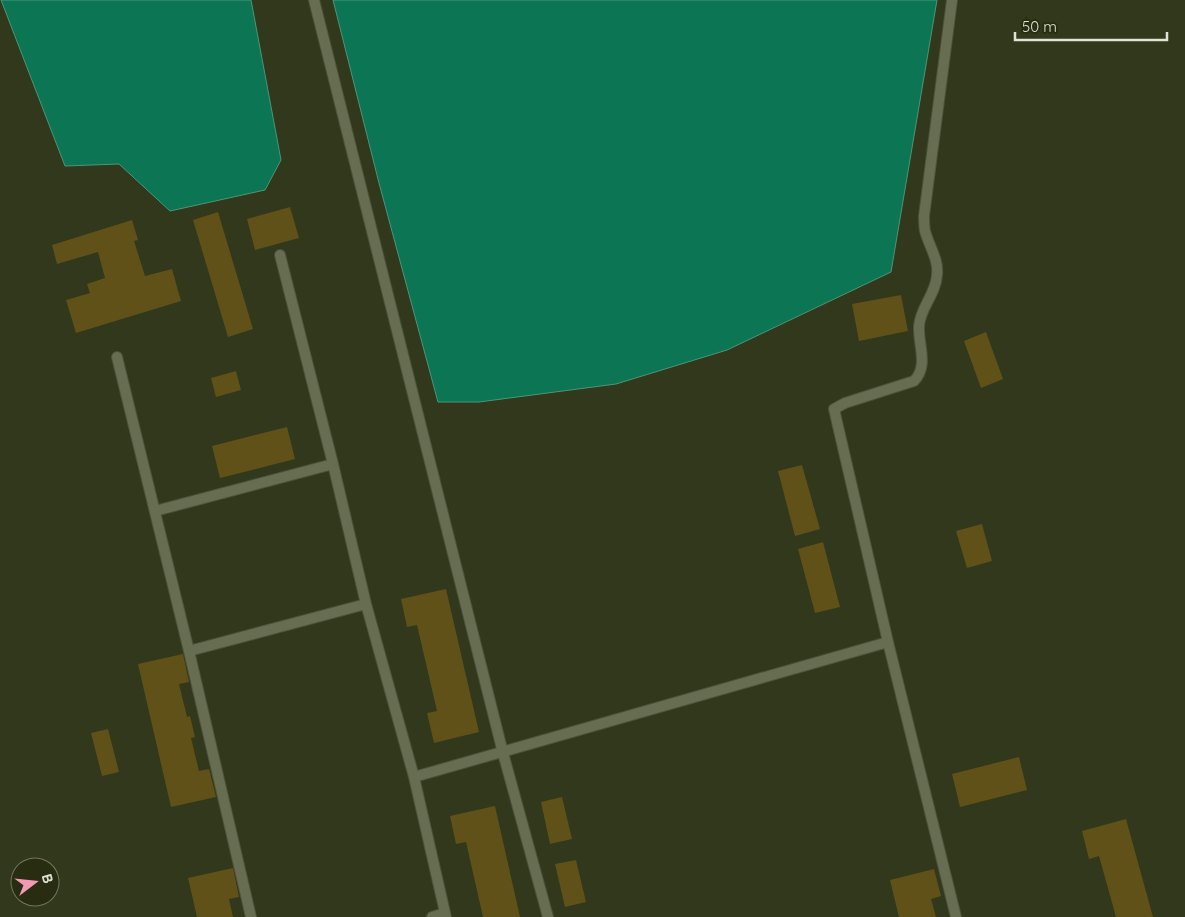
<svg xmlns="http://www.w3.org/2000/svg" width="1185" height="917" font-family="Quicksand,sans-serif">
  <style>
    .water { fill: #0c7554; stroke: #4b967a }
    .building { fill: #5f5117 }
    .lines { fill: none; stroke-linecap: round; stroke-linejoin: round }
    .lane-casing { stroke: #4d523a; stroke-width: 12 }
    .lane { stroke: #676d50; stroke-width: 10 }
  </style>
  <rect width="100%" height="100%" fill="#32381c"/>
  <path class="water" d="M1 0H251L281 160 265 190 170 211 119 164 65 166Z
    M333 0H937L891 272 727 350 616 384 479 402H438L379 183Z"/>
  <path class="building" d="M290 207 299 238 255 250 247 219Z
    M218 212 253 329 228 337 193 220Z
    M132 220 138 240 134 241 145 276 172 269 181 301 76 333 66 300 90 293 87 284 105 278 98 252 57 264 52 245Z
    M901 295 908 331 859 341 852 304Z
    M986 332 1003 379 981 388 964 341Z
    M236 371 241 390 216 397 211 378Z
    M287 427 295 459 220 478 212 446Z
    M802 465 820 529 795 536 778 471Z
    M982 524 992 561 967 568 956 531Z
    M823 542 840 607 815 613 798 549Z
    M446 589 479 732 434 743 427 713 437 711 417 625 407 627 401 599Z
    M183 654 189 682 179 684 187 717 190 716 195 737 191 738 199 771 209 769 216 797 171 807 138 664Z
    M108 729 119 772 102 776 91 733Z
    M1019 757 1027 790 960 807 952 774Z
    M562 797 572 839 550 844 541 802Z
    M495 806 520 917H483L466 842 456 844 450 816Z
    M1126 819 1153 917H1116L1099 856 1089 859 1082 831Z
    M576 860 586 902 565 907 555 864Z
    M233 868 239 897 229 899 233 917H197L188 878Z
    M934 869 941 896 931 899 936 917H899L890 880Z"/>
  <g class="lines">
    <defs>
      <path id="lane" d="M314 0 503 753 548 917
        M952 0 924 216C924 221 924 226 925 231 929 246 939 260 937 275 936 294 920 308 919 326 918 345 929 366 914 381L845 403 834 409 888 642 956 917
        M280 255 333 464 366 604 414 777 446 917
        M117 357 189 651 251 917
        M155 511 333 464
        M189 651 366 604
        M414 777 888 642
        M432 917 445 913"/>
    </defs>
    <use href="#lane" class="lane-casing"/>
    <use href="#lane" class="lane"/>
  </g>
  <g transform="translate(35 882) rotate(74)"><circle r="24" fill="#282d12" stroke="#71765f"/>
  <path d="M0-4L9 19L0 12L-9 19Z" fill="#f19ab3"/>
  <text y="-8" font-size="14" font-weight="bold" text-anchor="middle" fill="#dfe3d3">B</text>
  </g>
  <path d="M1015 32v8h152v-8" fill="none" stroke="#dfe3d3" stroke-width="2.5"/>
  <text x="1022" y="32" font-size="15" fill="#dfe3d3" stroke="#282d12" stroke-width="4" paint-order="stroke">50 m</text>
</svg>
